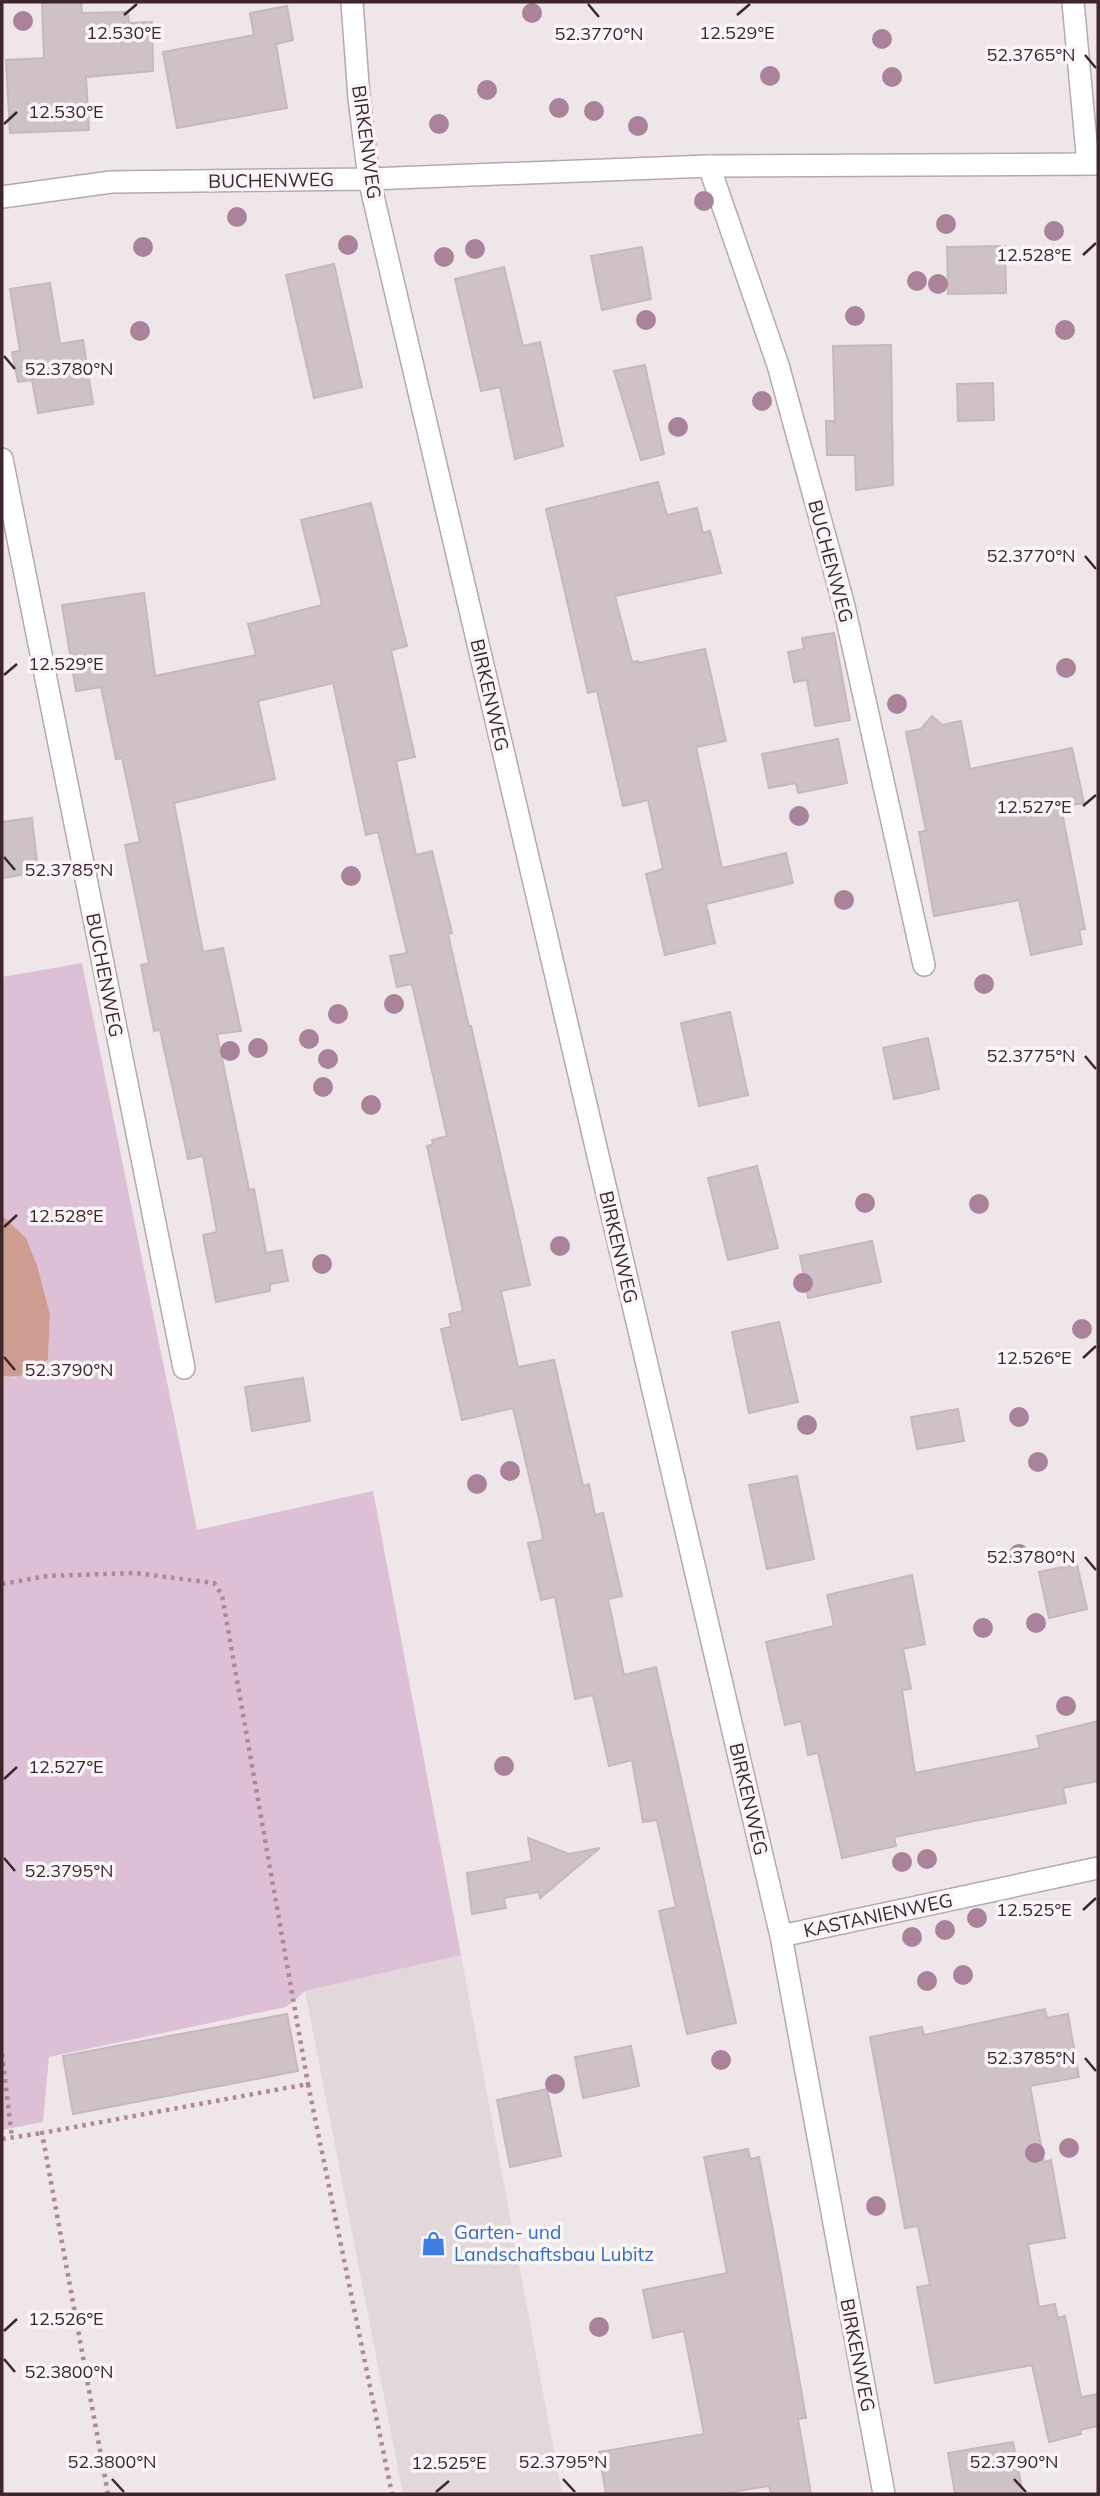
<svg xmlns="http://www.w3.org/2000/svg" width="1100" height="2496" font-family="Mulish,sans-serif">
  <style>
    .built { fill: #e2d7db }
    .green { fill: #ddc0d5 }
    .water { fill: #cf9c92 }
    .building { fill: #cec2c7; stroke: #c7b8be; stroke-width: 2 }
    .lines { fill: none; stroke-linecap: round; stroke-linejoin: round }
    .lane-casing { stroke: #b6a9ad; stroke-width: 24 }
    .street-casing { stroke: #b6a9ad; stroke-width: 24 }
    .path { stroke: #af8894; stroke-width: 4.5; stroke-dasharray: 3.5 5; stroke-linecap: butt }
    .lane { stroke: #fff; stroke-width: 21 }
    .street { stroke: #fff; stroke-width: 21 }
    .tree { fill: #aa839a }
    .ticks { fill: none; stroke: #3f262c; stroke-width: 2.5 }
    .labels { text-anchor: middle; stroke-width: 7; stroke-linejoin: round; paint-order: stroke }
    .street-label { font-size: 19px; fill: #3f262c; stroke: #faf6f8 }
    .shop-label { font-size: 19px; fill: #366cbe; stroke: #faf6f8; text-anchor: start }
    .ticks-label { font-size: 18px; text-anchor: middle; fill: #3f262c; stroke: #faf6f8; stroke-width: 7; stroke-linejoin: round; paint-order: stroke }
  </style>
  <rect width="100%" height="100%" fill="#eee6e9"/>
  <path class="built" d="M461 1955 562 2494H403L305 1991Z"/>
  <path class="green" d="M82 963 197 1530 373 1491 461 1955 305 1991 286 2007 49 2057 43 2122 2 2130V1376L14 1378 48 1359 50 1314 37 1265 26 1238 2 1215V977Z"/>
  <path class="water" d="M2 1215 26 1238 37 1265 50 1314 48 1359C35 1372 21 1379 2 1376Z"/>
  <path class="building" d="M42 2H81L82 13 128 12 129 23 152 22 153 71 86 77 89 130 10 133 6 60 44 58Z
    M287 6 293 40 276 44 287 108 177 128 163 52 254 35 250 13Z
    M1005 246 1006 293 948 294 947 247Z
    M642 247 651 299 602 310 591 256Z
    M334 264 362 387 314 398 286 275Z
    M504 267 523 346 540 342 563 446 515 459 500 387 481 391 455 279Z
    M50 283 60 344 83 340 93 404 38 413 32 380 18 382 12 352 20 351 10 289Z
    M891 345 893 485 856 490 855 455H827L826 421H835L833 346Z
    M645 365 664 454 641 460 614 371Z
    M993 383 994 420 958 421 957 384Z
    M658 482 667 515 697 508 703 533 710 531 721 573 615 596 632 662 638 661V663L705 649 726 741 696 747 722 868 786 853 793 883 706 904 715 943 665 955 646 874 663 869 648 800 623 806 597 691 588 693 546 509Z
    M371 503 407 646 391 650 415 757 396 761 416 855 432 851 452 933 448 934 469 1027 471 1026 530 1285 501 1291 518 1367 554 1360 583 1486 589 1484 595 1515 603 1513 622 1596 608 1599 624 1675 656 1667 736 2023 687 2034 659 1911 676 1907 657 1820 643 1822 632 1760 609 1766 593 1695 575 1699 555 1597 541 1600 528 1543 543 1540 541 1527 513 1408 462 1420 441 1329 451 1327 449 1314 463 1311 427 1146 433 1144 432 1140 447 1136 412 984 397 987 390 956 407 953 378 832 366 835 333 683 258 701 275 779 174 803 203 952 223 948 241 1031 217 1034 249 1190 254 1189 266 1253 282 1250 288 1281 270 1284V1291L216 1302 203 1235 217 1232 203 1156 188 1159 160 1030 154 1031 141 965 149 963 125 845 140 842 122 758 116 759 101 687 76 691 62 605 144 593 155 676 256 655 248 624 322 605 301 520Z
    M834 633 850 720 815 726 807 680 794 682 788 652 804 649 802 638Z
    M932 716 942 725 961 721 970 769 1072 748 1084 803 1061 807 1085 929 1079 930 1082 944 1031 955 1019 900 934 916 919 832 926 831 906 732 921 729Z
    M838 739 847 783 798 793 796 783 769 788 762 754Z
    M32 818 38 872 2 878V822Z
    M730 1012 748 1095 699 1106 681 1023Z
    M928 1038 939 1089 894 1099 883 1048Z
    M757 1166 778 1248 728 1260 708 1178Z
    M872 1241 881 1282 808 1298 800 1256Z
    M779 1322 798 1402 749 1413 732 1332Z
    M303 1378 310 1421 252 1431 245 1387Z
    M958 1409 964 1441 917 1449 911 1417Z
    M797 1476 814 1559 767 1569 749 1485Z
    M1077 1564 1087 1609 1049 1618 1039 1572Z
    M912 1575 925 1644 903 1649 911 1689 902 1690 915 1773 1040 1748 1037 1736 1098 1721V1781L1063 1788 1066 1803 894 1837 896 1846 842 1858 818 1753 808 1755 801 1721 785 1725 766 1642 834 1626 827 1595Z
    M528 1838 569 1854 600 1848 540 1898 539 1892 504 1898 506 1908 472 1914 467 1873 532 1861Z
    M1045 2009 1047 2018 1068 2014 1079 2077 1030 2086 1044 2162 1051 2160 1065 2238 1028 2244 1039 2307 1055 2304 1058 2318 1065 2316 1081 2397 1098 2394V2426L1080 2430 1081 2434 1049 2442 1032 2365 935 2383 917 2287 930 2285 918 2226 905 2228 870 2037 922 2027 924 2035Z
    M287 2014 298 2071 73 2114 63 2056Z
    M631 2046 639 2086 583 2098 575 2057Z
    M547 2089 561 2156 510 2167 497 2100Z
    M748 2149 750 2159 759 2157 779 2263 806 2418 798 2419 811 2494H771L769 2486 720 2494H606L599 2452 704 2434 684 2331 653 2338 643 2290 727 2273 704 2157Z
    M1013 2442 1023 2494H955L948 2453Z"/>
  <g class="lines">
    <defs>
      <path id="lane" d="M709 166 778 365 843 602 924 965
        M2 459 184 1368"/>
      <path id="street" d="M352 2 359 98 369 179 781 1936 884 2494
        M1073 2 1088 164
        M2 197 111 182 369 179 709 166 1098 164
        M781 1936 1098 1868"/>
    </defs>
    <use href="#lane" class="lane-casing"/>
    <use href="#street" class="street-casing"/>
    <path class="path" d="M2 1584 47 1576 135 1573 214 1583 222 1595 308 2084
      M2 2054 12 2138
      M2 2139 42 2133
      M108 2494 42 2133 308 2084 392 2494"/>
    <use href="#lane" class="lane"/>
    <use href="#street" class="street"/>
  </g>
  <g class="tree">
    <circle cx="532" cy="13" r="10"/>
    <circle cx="23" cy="21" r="10"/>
    <circle cx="882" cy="39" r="10"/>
    <circle cx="770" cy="76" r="10"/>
    <circle cx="892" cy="77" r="10"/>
    <circle cx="487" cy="90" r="10"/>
    <circle cx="559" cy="108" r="10"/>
    <circle cx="594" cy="111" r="10"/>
    <circle cx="439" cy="124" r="10"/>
    <circle cx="638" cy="126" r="10"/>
    <circle cx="704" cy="201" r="10"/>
    <circle cx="237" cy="217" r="10"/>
    <circle cx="946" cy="224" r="10"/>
    <circle cx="1054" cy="231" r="10"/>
    <circle cx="348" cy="245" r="10"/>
    <circle cx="143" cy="247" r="10"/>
    <circle cx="475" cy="249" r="10"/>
    <circle cx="444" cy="257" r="10"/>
    <circle cx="917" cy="281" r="10"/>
    <circle cx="938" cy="284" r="10"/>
    <circle cx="855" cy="316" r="10"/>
    <circle cx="646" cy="320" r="10"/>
    <circle cx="1065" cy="330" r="10"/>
    <circle cx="140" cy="331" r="10"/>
    <circle cx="762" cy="401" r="10"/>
    <circle cx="678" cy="427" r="10"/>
    <circle cx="1066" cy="668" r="10"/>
    <circle cx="897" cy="704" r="10"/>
    <circle cx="799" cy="816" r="10"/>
    <circle cx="351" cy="876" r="10"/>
    <circle cx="844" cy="900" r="10"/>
    <circle cx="984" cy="984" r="10"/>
    <circle cx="394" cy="1004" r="10"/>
    <circle cx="338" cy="1014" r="10"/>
    <circle cx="309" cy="1039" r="10"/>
    <circle cx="258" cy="1048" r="10"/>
    <circle cx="230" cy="1051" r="10"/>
    <circle cx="328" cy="1059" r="10"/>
    <circle cx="323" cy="1087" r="10"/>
    <circle cx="371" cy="1105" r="10"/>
    <circle cx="865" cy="1203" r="10"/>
    <circle cx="979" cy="1204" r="10"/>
    <circle cx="560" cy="1246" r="10"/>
    <circle cx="322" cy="1264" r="10"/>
    <circle cx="803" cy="1283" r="10"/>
    <circle cx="1082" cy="1329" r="10"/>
    <circle cx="1019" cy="1417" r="10"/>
    <circle cx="807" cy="1425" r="10"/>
    <circle cx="1038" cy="1462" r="10"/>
    <circle cx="510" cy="1471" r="10"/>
    <circle cx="477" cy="1484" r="10"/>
    <circle cx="1019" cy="1554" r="10"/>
    <circle cx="1036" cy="1623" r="10"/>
    <circle cx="983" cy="1628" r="10"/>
    <circle cx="1066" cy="1706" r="10"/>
    <circle cx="504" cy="1766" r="10"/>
    <circle cx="927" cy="1859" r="10"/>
    <circle cx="902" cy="1862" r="10"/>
    <circle cx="977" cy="1918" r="10"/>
    <circle cx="945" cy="1930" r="10"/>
    <circle cx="912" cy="1937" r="10"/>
    <circle cx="963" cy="1975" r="10"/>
    <circle cx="927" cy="1981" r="10"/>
    <circle cx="721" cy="2060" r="10"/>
    <circle cx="555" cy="2084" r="10"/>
    <circle cx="1069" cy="2148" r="10"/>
    <circle cx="1035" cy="2153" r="10"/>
    <circle cx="876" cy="2206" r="10"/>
    <circle cx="599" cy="2327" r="10"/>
  </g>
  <path class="ticks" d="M588 4 599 17M124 15 137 4M737 15 750 4M1085 55 1096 68M4 124 17 112M1083 255 1096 243M4 356 15 369M1085 556 1096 569M4 675 17 664M1083 806 1096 795M4 857 15 870M1085 1056 1096 1069M4 1227 17 1215M4 1357 15 1370M1083 1358 1096 1346M1085 1557 1096 1570M4 1779 17 1767M4 1858 15 1871M1083 1910 1096 1898M1085 2058 1096 2071M4 2331 17 2319M4 2359 15 2372M112 2479 124 2492M563 2479 575 2492M1014 2479 1026 2492M436 2492 449 2481"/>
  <defs>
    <symbol id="shop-bare" viewBox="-9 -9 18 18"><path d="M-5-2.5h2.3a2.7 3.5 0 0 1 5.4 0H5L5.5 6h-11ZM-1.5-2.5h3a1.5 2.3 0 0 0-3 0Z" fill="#3f7fe0" stroke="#faf6f8" stroke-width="2.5" paint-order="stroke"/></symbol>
  </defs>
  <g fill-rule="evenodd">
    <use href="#shop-bare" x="416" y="2226" width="35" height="35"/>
  </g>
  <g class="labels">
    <g class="street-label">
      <text transform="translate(367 142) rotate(82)" y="7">BIRKENWEG</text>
      <text transform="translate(271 180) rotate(-1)" y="7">BUCHENWEG</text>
      <text transform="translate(831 561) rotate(75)" y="7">BUCHENWEG</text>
      <text transform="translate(490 695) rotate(77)" y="7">BIRKENWEG</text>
      <text transform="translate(105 975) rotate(79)" y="7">BUCHENWEG</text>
      <text transform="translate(619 1247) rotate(77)" y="7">BIRKENWEG</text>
      <text transform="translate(749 1799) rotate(77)" y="7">BIRKENWEG</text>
      <text transform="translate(878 1915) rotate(-12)" y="7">KASTANIENWEG</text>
      <text transform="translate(858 2355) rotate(79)" y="7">BIRKENWEG</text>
    </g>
    <g class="shop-label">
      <text x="454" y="2239">Garten- und<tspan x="454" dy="22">Landschaftsbau Lubitz</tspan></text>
    </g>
  </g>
  <g class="ticks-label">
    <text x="124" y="39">12.530°E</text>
    <text x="737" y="39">12.529°E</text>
    <text x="599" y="40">52.3770°N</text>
    <text x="1031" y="61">52.3765°N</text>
    <text x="66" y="118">12.530°E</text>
    <text x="1034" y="261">12.528°E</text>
    <text x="69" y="375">52.3780°N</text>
    <text x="1031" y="562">52.3770°N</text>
    <text x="66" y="670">12.529°E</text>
    <text x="1034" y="813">12.527°E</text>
    <text x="69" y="876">52.3785°N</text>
    <text x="1031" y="1062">52.3775°N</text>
    <text x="66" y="1222">12.528°E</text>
    <text x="1034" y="1364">12.526°E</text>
    <text x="69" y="1376">52.3790°N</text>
    <text x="1031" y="1563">52.3780°N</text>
    <text x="66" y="1773">12.527°E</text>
    <text x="69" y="1877">52.3795°N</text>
    <text x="1034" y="1916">12.525°E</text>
    <text x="1031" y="2064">52.3785°N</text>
    <text x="66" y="2325">12.526°E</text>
    <text x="69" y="2378">52.3800°N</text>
    <text x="112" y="2468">52.3800°N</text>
    <text x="563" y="2468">52.3795°N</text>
    <text x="1014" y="2468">52.3790°N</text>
    <text x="449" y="2469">12.525°E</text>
  </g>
  <rect width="1100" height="2496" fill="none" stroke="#3f262c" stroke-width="7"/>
</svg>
